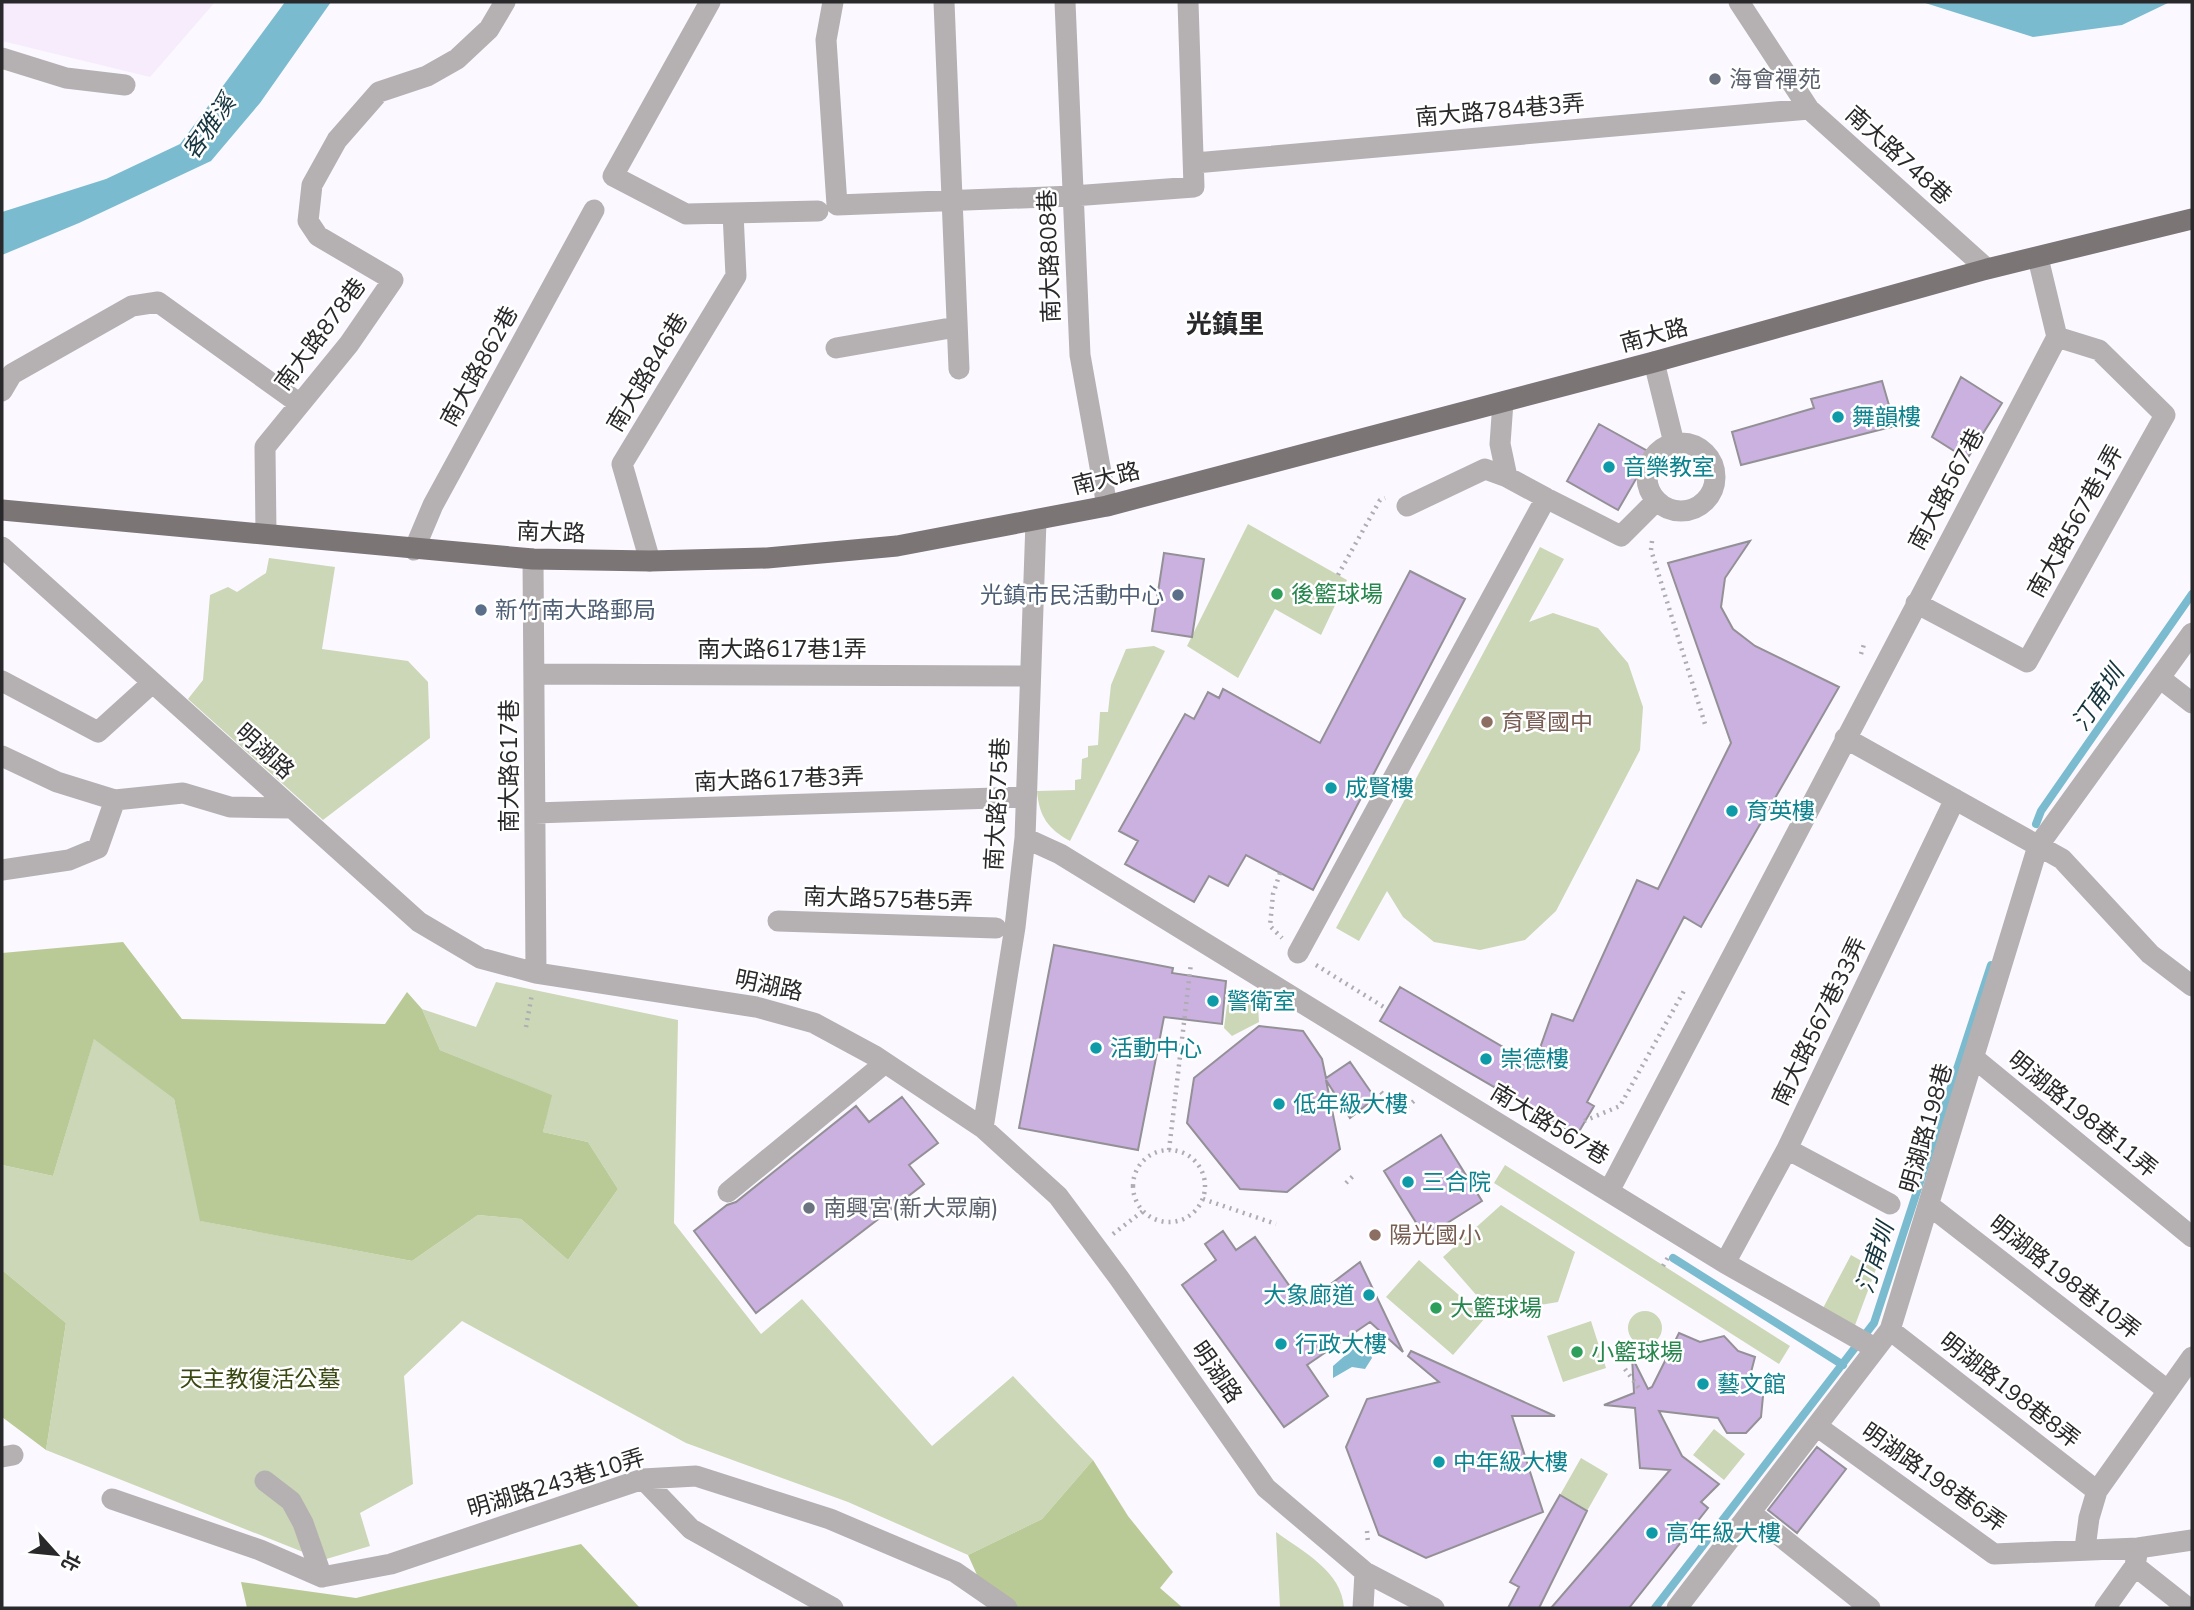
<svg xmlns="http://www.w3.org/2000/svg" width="2194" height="1610" font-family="'Nunito Sans','Noto Sans TC',sans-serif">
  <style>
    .industrial { fill: #f6ecfc }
    .green { fill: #cbd7b6 }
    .forest { fill: #b9ca97 }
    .water { fill: #7bbbcf }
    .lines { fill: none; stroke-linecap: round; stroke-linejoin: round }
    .stream { stroke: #7bbbcf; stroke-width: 8 }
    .building { fill: #cab1e0; stroke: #939096; stroke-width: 2 }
    .path { stroke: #aeadb1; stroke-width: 4.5; stroke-dasharray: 2 5; stroke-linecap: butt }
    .minor { stroke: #b5b1b2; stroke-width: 21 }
    .major { stroke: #7b7576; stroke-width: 21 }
    .worship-dot { fill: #6b7280; stroke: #fff; stroke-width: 2.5 }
    .culture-dot { fill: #0f9aa8; stroke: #fff; stroke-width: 2.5 }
    .leisure-dot { fill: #2e9e5b; stroke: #fff; stroke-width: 2.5 }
    .service-dot { fill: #5c6f8a; stroke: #fff; stroke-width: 2.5 }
    .education-dot { fill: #8d6e63; stroke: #fff; stroke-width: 2.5 }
    .labels { text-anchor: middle; stroke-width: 5; stroke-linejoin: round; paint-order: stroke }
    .worship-label { font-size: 23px; fill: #5b616d; stroke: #fff; text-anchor: start }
    .street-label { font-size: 23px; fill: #29282a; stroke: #fff }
    .culture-label { font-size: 23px; fill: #0d838f; stroke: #fff; text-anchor: start }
    .leisure-label { font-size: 23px; fill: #27864d; stroke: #fff; text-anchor: start }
    .service-label { font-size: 23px; fill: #4e5e75; stroke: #fff; text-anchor: end }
    .education-label { font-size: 23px; fill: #785e54; stroke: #fff; text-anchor: start }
    .park-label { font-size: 23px; fill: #3a4911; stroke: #fff }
    .water-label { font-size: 24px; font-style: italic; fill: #16353f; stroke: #fff }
    .quarter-label { font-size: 26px; font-weight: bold; fill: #29282a; stroke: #fff }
  </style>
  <rect width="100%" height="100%" fill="#fbf9ff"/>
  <path class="industrial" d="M2 2H215L150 77 2 41Z"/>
  <path class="green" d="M1248 524 1347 580 1321 635 1275 609 1238 678 1187 646Z
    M1540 547 1564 559 1529 622 1553 613 1598 628 1628 663 1643 707 1640 750 1556 911 1525 940 1480 950 1434 942 1403 917 1387 891 1359 941 1336 928Z
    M269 558 335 567 322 649 408 661 428 682 430 738 323 820 188 699 203 680 210 595 228 587 237 592 266 573Z
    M1154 646 1165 651 1070 841C1048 829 1039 816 1037 791L1075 790V780L1081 779 1082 759 1088 757V746L1098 745 1100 712H1108L1111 685 1126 649Z
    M496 982 678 1020 674 1223 761 1334 802 1299 932 1446 1013 1376 1093 1460 1042 1519 968 1555 848 1502 686 1443 462 1321 404 1376 413 1484 360 1513 370 1546 323 1560 46 1450 66 1323 2 1270V1165L53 1176 94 1038 174 1099 201 1221 412 1261 478 1215 521 1219 568 1260 618 1189 588 1142 543 1132 551 1095 440 1050 422 1009 476 1027Z
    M1239 994 1258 1006 1259 1022 1232 1036 1224 1028 1227 1005Z
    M1505 1165 1790 1346 1779 1364 1494 1183Z
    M1501 1205 1575 1252 1558 1302 1492 1313 1443 1257Z
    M1851 1255 1876 1269 1854 1328 1822 1310Z
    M1419 1260 1485 1318 1453 1355 1386 1297Z
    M1628 1328a17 17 0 1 1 34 0a17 17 0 1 1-34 0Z
    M1591 1321 1606 1368 1563 1382 1547 1336Z
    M1714 1429 1745 1454 1724 1480 1693 1455Z
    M1581 1458 1608 1474 1587 1511 1560 1495Z
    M1276 1532C1303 1552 1342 1571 1344 1608H1280Z"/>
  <path class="forest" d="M123 942 182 1019 385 1024 407 992 422 1009 440 1050 552 1095 543 1132 588 1142 618 1189 568 1260 521 1219 478 1215 412 1261 200 1221 174 1099 94 1039 53 1176 2 1165V953Z
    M2 1270 66 1323 46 1450 2 1417Z
    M1093 1460 1128 1516 1173 1572 1160 1588 1183 1608H992L968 1555 1042 1519Z
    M581 1544 640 1608H247L241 1582 356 1598Z"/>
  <path class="water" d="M285 2H331L260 103 211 161 79 223 2 255V212L106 179 180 144Z
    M1922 2H2170L2122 25 2033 37Z
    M1356 1346 1369 1351 1372 1358 1365 1369 1352 1367 1333 1378V1366Z"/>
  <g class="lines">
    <path class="stream" d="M2036 824 2041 811 2192 594
      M1673 1258 1843 1365
      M1655 1608 1874 1323 1991 965"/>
  </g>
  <path class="building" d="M1961 377 2002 403 1967 459 1932 437Z
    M1882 381 1895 426 1741 465 1732 432 1814 408 1811 399Z
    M1599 424 1651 453 1618 510 1567 481Z
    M1750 541 1725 578 1721 607 1733 629 1755 646 1839 687 1701 927 1684 917 1587 1102 1594 1106 1577 1135 1380 1021 1400 987 1534 1065 1552 1014 1573 1021 1637 880 1658 889 1731 743 1668 563Z
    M1164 553 1204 559 1192 637 1152 631Z
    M1410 571 1465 599 1313 890 1246 855 1228 886 1209 876 1194 902 1125 864 1138 841 1119 831 1185 714 1194 719 1208 692 1219 698 1223 689 1320 743Z
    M1054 945 1173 968 1172 973 1226 981 1222 1024 1164 1017 1138 1150 1019 1128Z
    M1259 1026 1303 1031 1322 1059 1326 1078 1350 1062 1375 1098 1350 1118 1326 1080 1340 1149 1287 1192 1240 1189 1187 1123 1194 1078Z
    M902 1097 938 1143 909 1165 924 1184 756 1313 694 1231 727 1205 736 1202 856 1106 869 1122Z
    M1441 1135 1482 1201 1425 1237 1384 1171Z
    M1223 1231 1236 1250 1255 1237 1303 1305 1360 1262 1403 1352 1370 1322 1307 1365 1328 1396 1284 1427 1182 1285 1216 1260 1205 1244Z
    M1679 1333 1700 1342 1724 1336 1738 1351 1755 1357 1749 1380 1763 1396 1761 1417 1746 1433H1727L1718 1418 1659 1411 1682 1456 1719 1484 1701 1502 1708 1508 1629 1608H1551L1670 1470 1640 1468 1635 1408 1604 1405 1634 1393 1632 1357 1648 1389 1652 1387Z
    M1411 1351 1555 1416H1512L1543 1512 1426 1558 1379 1535 1346 1447 1367 1399 1439 1382 1408 1356Z
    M1817 1447 1846 1469 1797 1533 1768 1510Z
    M1560 1495 1587 1511 1539 1608H1508L1519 1587 1510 1582Z"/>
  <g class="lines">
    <path class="path" d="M1652 541 1651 550 1705 724
      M1338 575 1380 500 1385 498
      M1861 654 1865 641
      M1280 873 1273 894 1270 926 1282 938
      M1316 965 1387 1009
      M526 1027 532 994
      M1381 1092 1386 1098
      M1407 1107 1415 1100
      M1584 1121 1620 1106 1685 989
      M1169 1150 1191 963
      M1133 1186a36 36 0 1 1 72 0a36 36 0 1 1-72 0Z
      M1346 1183 1355 1174
      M1203 1199 1276 1224
      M1113 1234 1143 1211
      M1663 1266 1670 1254
      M1625 1369 1641 1391
      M1367 1531 1368 1544"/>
    <path class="minor" d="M710 2 613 176 686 214 818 211
      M833 2 826 40 837 205 1073 196 1194 187 1188 2
      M944 2 959 369
      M1065 2 1080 355 1107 506
      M1739 2 1809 109 1987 269
      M2 58 66 78 125 85
      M1195 163 1809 109
      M836 348 956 327
      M1654 362 1674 443
      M2 391 12 374 132 306 158 302 300 404
      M1503 402 1500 444 1507 477 1546 498
      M1647 477a34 34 0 1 1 68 0a34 34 0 1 1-68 0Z
      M1407 506 1485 469 1507 477
      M266 534 265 447 349 344 393 280 318 236 308 221 312 185 337 140 379 92 427 76 457 59 489 29 505 2
      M2 547 419 922 480 958 536 973 756 1007 814 1023 875 1056 983 1128 1058 1196 1119 1278 1266 1488 1365 1572 1434 1608
      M414 550 433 505 594 210
      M533 559 536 973
      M650 561 622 464 736 276 733 213
      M1916 603 2027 662 2165 415 2099 350 2057 337
      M535 674 1029 676
      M2161 679 2192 703
      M2 681 98 732 151 684
      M1845 738 2062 859 2150 954 2192 986
      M2 756 57 782 115 800 183 793 230 807 290 808
      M535 813 1025 797
      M1025 838 1060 854 1725 1263 1871 1346
      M2 870 69 860 98 848 115 800
      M778 921 996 928
      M1298 953 1546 498 1621 536 1656 501
      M1974 1058 2192 1237
      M983 1128 1015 927 1025 838 1036 521
      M1787 1149 1890 1204
      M1609 1191 2057 337 2038 258
      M728 1192 885 1063
      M1930 1206 2167 1390
      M1725 1263 1787 1149 1955 799
      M1890 1330 2097 1491
      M1818 1427 1994 1554 2138 1548 2192 1540
      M2 1457 13 1455
      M643 1479 691 1529 833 1608
      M265 1481 291 1501 303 1523 322 1577
      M112 1499 260 1550 322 1577 391 1564 643 1479 696 1476 830 1519 955 1572 1007 1608
      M1751 1513 1870 1608
      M2085 1548 2089 1518 2097 1491 2192 1357
      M2138 1548 2135 1566 2188 1608
      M1363 1608 1365 1572
      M1677 1608 1890 1330 2038 846 2192 633
      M2105 1608 2135 1566"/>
    <path class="major" d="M2 510 533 559 650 561 767 558 897 546 1107 506 1654 362 1987 269 2192 219"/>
  </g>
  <g class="worship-dot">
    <circle cx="1715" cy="79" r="7"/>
    <circle cx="809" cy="1208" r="7"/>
  </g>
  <g class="culture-dot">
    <circle cx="1838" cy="417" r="7"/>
    <circle cx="1609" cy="467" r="7"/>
    <circle cx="1331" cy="788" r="7"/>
    <circle cx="1732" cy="811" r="7"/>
    <circle cx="1213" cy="1001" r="7"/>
    <circle cx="1096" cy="1048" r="7"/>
    <circle cx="1486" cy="1059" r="7"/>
    <circle cx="1279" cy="1104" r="7"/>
    <circle cx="1408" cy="1182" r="7"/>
    <circle cx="1369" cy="1295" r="7"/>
    <circle cx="1281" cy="1344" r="7"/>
    <circle cx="1703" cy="1384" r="7"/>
    <circle cx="1439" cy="1462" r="7"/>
    <circle cx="1652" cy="1533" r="7"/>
  </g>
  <g class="leisure-dot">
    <circle cx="1277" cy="594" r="7"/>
    <circle cx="1436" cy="1308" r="7"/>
    <circle cx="1577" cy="1352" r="7"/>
  </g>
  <g class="service-dot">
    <circle cx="1178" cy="595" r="7"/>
    <circle cx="481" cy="610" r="7"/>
  </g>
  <g class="education-dot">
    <circle cx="1487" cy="722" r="7"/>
    <circle cx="1375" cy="1235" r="7"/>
  </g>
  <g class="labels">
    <g class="worship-label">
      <text x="1729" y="87">海會禪苑</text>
      <text x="823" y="1216">南興宮(新大眾廟)</text>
    </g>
    <g class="street-label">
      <text transform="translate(1500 110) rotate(-5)" y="8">南大路784巷3弄</text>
      <text transform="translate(1899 155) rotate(42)" y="8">南大路748巷</text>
      <text transform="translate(1049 256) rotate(-92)" y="8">南大路808巷</text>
      <text transform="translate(320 334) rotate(-53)" y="8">南大路878巷</text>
      <text transform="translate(1654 335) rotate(-15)" y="8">南大路</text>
      <text transform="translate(479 366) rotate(-61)" y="8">南大路862巷</text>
      <text transform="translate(647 372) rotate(-59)" y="8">南大路846巷</text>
      <text transform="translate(1106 478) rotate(-14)" y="8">南大路</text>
      <text transform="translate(1946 489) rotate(-62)" y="8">南大路567巷</text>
      <text transform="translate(2075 521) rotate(-61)" y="8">南大路567巷1弄</text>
      <text transform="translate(551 532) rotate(2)" y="8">南大路</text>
      <text x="782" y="657">南大路617巷1弄</text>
      <text transform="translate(265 751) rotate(42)" y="8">明湖路</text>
      <text transform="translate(509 766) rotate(-90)" y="8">南大路617巷</text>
      <text transform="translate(779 779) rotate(-2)" y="8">南大路617巷3弄</text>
      <text transform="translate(997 804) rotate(-87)" y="8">南大路575巷</text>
      <text transform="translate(888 899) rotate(2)" y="8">南大路575巷5弄</text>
      <text transform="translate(769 985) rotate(12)" y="8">明湖路</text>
      <text transform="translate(1819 1021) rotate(-64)" y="8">南大路567巷33弄</text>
      <text transform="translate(2083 1114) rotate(39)" y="8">明湖路198巷11弄</text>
      <text transform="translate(1550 1124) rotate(31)" y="8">南大路567巷</text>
      <text transform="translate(1926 1128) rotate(-74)" y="8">明湖路198巷</text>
      <text transform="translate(2065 1277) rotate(38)" y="8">明湖路198巷10弄</text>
      <text transform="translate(1217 1372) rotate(55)" y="8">明湖路</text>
      <text transform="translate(2010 1390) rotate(38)" y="8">明湖路198巷8弄</text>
      <text transform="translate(1934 1477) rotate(35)" y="8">明湖路198巷6弄</text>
      <text transform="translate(556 1483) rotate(-17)" y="8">明湖路243巷10弄</text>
    </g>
    <g class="culture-label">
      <text x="1852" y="425">舞韻樓</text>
      <text x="1623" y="475">音樂教室</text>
      <text x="1345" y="796">成賢樓</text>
      <text x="1746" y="819">育英樓</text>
      <text x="1227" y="1009">警衛室</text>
      <text x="1110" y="1056">活動中心</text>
      <text x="1500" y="1067">崇德樓</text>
      <text x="1293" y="1112">低年級大樓</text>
      <text x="1422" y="1190">三合院</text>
      <text x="1355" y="1303" text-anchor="end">大象廊道</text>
      <text x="1295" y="1352">行政大樓</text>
      <text x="1717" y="1392">藝文館</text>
      <text x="1453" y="1470">中年級大樓</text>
      <text x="1666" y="1541">高年級大樓</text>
    </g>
    <g class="leisure-label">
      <text x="1291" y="602">後籃球場</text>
      <text x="1450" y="1316">大籃球場</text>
      <text x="1591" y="1360">小籃球場</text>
    </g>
    <g class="service-label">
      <text x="1164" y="603">光鎮市民活動中心</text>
      <text x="495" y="618" text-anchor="start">新竹南大路郵局</text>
    </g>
    <g class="education-label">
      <text x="1501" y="730">育賢國中</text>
      <text x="1389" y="1243">陽光國小</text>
    </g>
    <g class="park-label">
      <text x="260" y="1387">天主教復活公墓</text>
    </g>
    <g class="water-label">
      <text transform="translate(209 127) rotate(-55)" y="8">客雅溪</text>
      <text transform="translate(2098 698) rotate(-56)" y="8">汀甫圳</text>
      <text transform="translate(1875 1258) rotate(-72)" y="8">汀甫圳</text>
    </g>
    <g class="quarter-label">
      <text x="1225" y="333">光鎮里</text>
    </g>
  </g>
  <rect width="2194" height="1610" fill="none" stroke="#29282a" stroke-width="7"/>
  <g transform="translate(56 1554) rotate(117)" stroke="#ffffff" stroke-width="5" paint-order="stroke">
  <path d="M0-5L12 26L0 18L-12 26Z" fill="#29282a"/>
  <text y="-10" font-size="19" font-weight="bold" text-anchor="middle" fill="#29282a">北</text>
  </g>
</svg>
